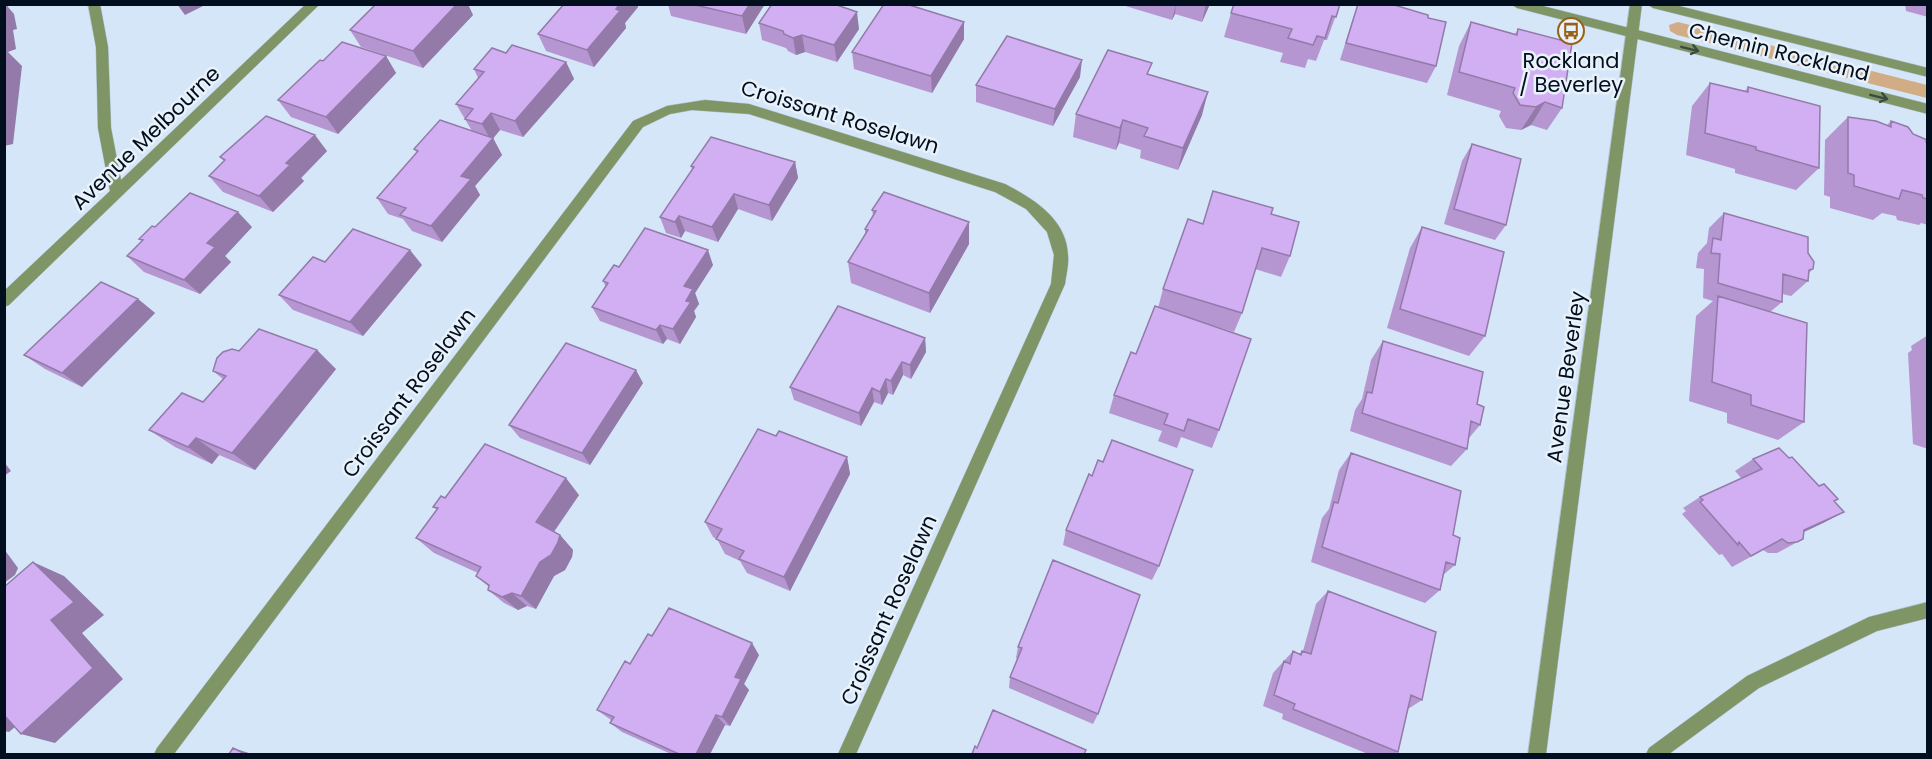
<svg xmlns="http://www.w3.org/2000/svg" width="1932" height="759" font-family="Poppins,sans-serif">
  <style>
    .green { fill: #d1ac85 }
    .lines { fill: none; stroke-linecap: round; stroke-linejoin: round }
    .minor-casing { stroke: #b2c3d5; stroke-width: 1 }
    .tertiary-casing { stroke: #b2c3d5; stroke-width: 1 }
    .minor { fill: #809566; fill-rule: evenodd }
    .tertiary { fill: #809566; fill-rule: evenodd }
    .wall { fill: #b596d0 }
    .shaded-wall { fill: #937aa9 }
    .building { fill: #d2aff2; stroke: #937aa9; stroke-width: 1.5 }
    .oneway { stroke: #3a4b3e }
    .labels { text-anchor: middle; stroke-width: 5; stroke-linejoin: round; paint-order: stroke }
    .street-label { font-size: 21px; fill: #010e1d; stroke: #e9f2fb }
    .poi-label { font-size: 21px; fill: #010e1d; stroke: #e9f2fb }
  </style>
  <rect width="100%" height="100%" fill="#d4e6f8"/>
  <path class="green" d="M1678 22 1927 85V98L1677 35 1670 31 1669 25Z"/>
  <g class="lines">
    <defs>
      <path id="minor" d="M88 4H100L108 47 111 128 121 180 306 4H320L9 305 4 307V291L110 191 98 128 96 47Z
        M1630 4H1642L1546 754H1528Z
        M705 100 749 104 1005 184C1034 199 1067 219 1068 256 1069 265 1066 275 1065 284L856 754H838L1051 284 1054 255 1047 232 1026 209 995 192 749 114 692 110 670 114 643 127 174 754H154L157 748 633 121 667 106Z
        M1928 602V618L1877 631 1759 688 1669 754H1646L1649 748 1747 676 1869 617Z"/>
      <path id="tertiary" d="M1511 4H1535L1928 104V114L1517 8Z
        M1647 4H1671L1928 68V77L1653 8Z"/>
    </defs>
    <use href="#minor" class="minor-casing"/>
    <use href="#tertiary" class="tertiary-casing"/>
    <use href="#minor" class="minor"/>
    <use href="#tertiary" class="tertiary"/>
  </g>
  <path class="wall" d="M564 4H637L638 7 625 23 626 28 594 67 546 51 538 34Z
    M668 4H765L746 34 671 16Z
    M1122 4H1210L1202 22 1175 14 1172 20 1122 5Z
    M1340 4 1327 40H1324L1316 61 1308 59 1305 68 1280 62 1283 53 1224 37 1231 13Z
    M1358 4 1428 18 1436 66 1427 83 1340 60 1353 18Z
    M1905 4H1928V17L1906 11Z
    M473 15 423 68 361 47 350 30Z
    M964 22V39L932 93 854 69 852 52Z
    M1471 22 1515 34 1518 29 1562 108 1547 130 1531 125 1521 130 1506 128 1499 116 1501 111 1447 95 1459 46Z
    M759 23 859 29 837 62 805 52 796 55 788 51 786 48 762 40Z
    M506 53 566 62 574 79 523 137 500 130 493 138 502 155 475 186 480 195 442 242 412 231 403 219 388 214 377 198 417 153 414 149 472 131 456 104 478 78 474 69Z
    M386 56 396 73 338 134 291 117 278 100 323 61Z
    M1080 77 1053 126 976 102V85Z
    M1710 83 1745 91 1748 87 1819 168 1796 190 1735 173V169L1686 155 1692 106Z
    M1076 114 1202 115 1178 170 1140 158 1141 150 1119 143 1116 150 1073 137Z
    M1848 117 1887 125 1891 121 1928 143V225L1921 223 1919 225 1897 220 1896 216 1882 213 1873 220 1830 208V197L1824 195 1825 140Z
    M1472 144 1506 225 1495 240 1444 224 1462 161Z
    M327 151 301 178 304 181 273 212 223 192 209 176 224 161 220 157Z
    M795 162 798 178 772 221 738 209 718 242 685 231 681 238 666 233 660 217 692 170 691 166Z
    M872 210 969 244 930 313 851 283 848 262 865 234V229L873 215Z
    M1724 213 1808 253 1813 269 1809 273 1808 281 1791 296 1782 294V302L1770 312 1804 422 1778 440 1727 423V413L1689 401 1696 316 1713 301 1703 298 1704 269 1696 268 1698 253 1707 243 1709 228Z
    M1271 214 1290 256 1281 277 1255 269 1242 313 1234 332 1208 324 1219 430 1212 448 1181 437 1177 448 1158 441 1162 431 1109 413 1114 395 1136 354 1158 308 1163 289 1203 224Z
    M155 227H252L225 256 231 262 200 294 144 272 127 256 142 241 139 239Z
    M1422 227 1485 336 1469 356 1387 328 1410 248Z
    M325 262 422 265 363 336 293 310 279 295Z
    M713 265 695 293 699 304 694 311 696 317 680 344 667 339 663 344 600 321 592 307 606 287 603 281 619 267Z
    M138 299 155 313 82 387 45 369 24 355Z
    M1928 335V449L1913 444 1908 353 1912 350 1911 346Z
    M925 338 926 352 911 379 903 375 893 395 888 393 882 405 874 402 861 426 794 400 790 387Z
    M1383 341 1477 404 1480 425 1469 438 1467 449 1451 466 1350 431 1355 410 1362 399 1371 360Z
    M336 369 255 470 219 455 212 464 175 447 149 430 203 402 223 379 213 371Z
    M643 383 590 465 520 438 509 425Z
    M776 436 847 457 850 474 790 591 747 573 740 561 725 554 717 539 713 537 705 522Z
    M1351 453 1453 535 1455 565 1443 575 1440 590 1425 603 1311 562 1322 518 1329 509 1339 470Z
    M1753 459 1819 486 1844 512 1823 523 1804 532 1803 539 1777 553H1768L1763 550 1732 567 1722 554 1719 555 1682 514 1686 511 1683 508 1700 497 1742 479 1735 471Z
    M1092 476 1159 566 1152 580 1063 545 1066 530Z
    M579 495 554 532 560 535 573 550 572 557 565 570 554 576 536 609 527 606 518 610 504 603 488 590 489 587 476 576 478 573 434 553 416 538 437 510 433 507 445 498Z
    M1053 560 1098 714 1093 724 1009 688 1010 677 1017 659 1016 658 1018 647Z
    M1328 591 1422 700 1408 709 1398 752 1394 754H1368L1282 719 1283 714 1263 706 1273 673 1293 651 1299 654 1302 651H1303L1316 604Z
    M652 636 759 655 744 684 749 690 730 726 725 725 710 754H671L622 732 610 723 611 720 597 710 630 664Z"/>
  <path class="shaded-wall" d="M4 4H7L8 7 14 14 17 29 13 30 16 49 8 52 22 66 13 144 4 146Z
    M177 4H207L185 15Z
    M457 4H468L473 15 423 68 413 51Z
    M620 4H637L638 7 625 23 626 28 594 67 587 50Z
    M750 4H765L746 34 742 16Z
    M1176 4 1175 14 1172 20Z
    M1206 4H1210L1202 22Z
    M857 12 859 29 837 62 834 45Z
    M964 22V39L932 93 931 76Z
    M802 35 805 52 796 55 793 38Z
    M386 56 396 73 338 134 326 117Z
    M1082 60 1080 77 1053 126 1055 109Z
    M566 62 574 79 523 137 515 121Z
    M1208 92 1202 115 1178 170 1183 148Z
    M1545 102 1531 125 1521 130 1536 107Z
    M491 113 500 130 491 141 493 138 502 155 475 186 480 195 442 242 431 226 461 176 491 141 482 124Z
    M1123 120 1119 143 1116 150 1120 128Z
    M315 135 327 151 301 178 304 181 273 212 259 196 286 163Z
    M795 162 798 178 772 221 769 205Z
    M734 194 738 209 718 242 712 227Z
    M238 212 252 227 225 256 231 262 200 294 184 280 207 243Z
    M679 216 685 231 681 238 675 222Z
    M969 222V244L930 313 929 293Z
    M410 250 422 265 363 336 350 322Z
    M708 250 713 265 695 293 699 304 694 311 696 317 680 344 673 329 686 301 684 286Z
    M138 299 155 313 82 387 62 373Z
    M660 325 667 339 663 344 656 330Z
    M925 338 926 352 911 379 910 365Z
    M317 350 336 369 255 470 232 453Z
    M902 362 903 375 893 395 891 381Z
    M636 370 643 383 590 465 582 453Z
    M886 379 888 393 882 405 880 392Z
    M872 388 874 402 861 426 859 413Z
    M196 438 219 455 212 464 188 447Z
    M847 457 850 474 790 591 784 577Z
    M4 462 11 471 4 476Z
    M566 478 579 495 550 537 536 522Z
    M1844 512 1823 523 1784 541 1804 530Z
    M560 535 573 550 572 557 565 570 554 576 536 609 521 596 540 562Z
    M4 549 18 568 15 575 4 583Z
    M33 562 64 576 104 615 82 633 123 679 55 743 21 734 51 620Z
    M512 593 527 606 518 610 502 597Z
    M752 643 759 655 744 684 749 690 730 726 722 717 735 677Z
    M4 707 29 715 9 732 4 731Z
    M716 715 725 725 710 754H696Z
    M233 748 252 754H245Z"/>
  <path class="building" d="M376 4H457L413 51 350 30Z
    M564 4H620L616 9 620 11 587 50 538 34Z
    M691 4H750L742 16Z
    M772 4H834L857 12 834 45 802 35 793 38 784 34 783 31 759 23Z
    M884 4H906L964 22 931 76 852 52Z
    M1234 4H1340L1336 17 1332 16 1325 38 1317 36 1313 45 1288 38 1292 29 1231 13Z
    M1358 4H1391L1428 15V18L1446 22 1436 66 1346 43Z
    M1471 22 1517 35 1518 29 1572 43 1562 108 1545 102 1536 107 1520 105 1513 93 1515 88 1459 72Z
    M1007 36 1082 60 1055 109 976 85Z
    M342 42 386 56 326 117 278 100 320 60 323 61Z
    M512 45 566 62 515 121 491 113 482 124 465 119 473 109 456 104 484 72 474 69 492 48 506 53Z
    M1108 50 1152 63 1147 74 1208 92 1183 148 1144 136 1148 128 1123 120 1120 128 1076 114Z
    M1710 83 1748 92V87L1820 106 1819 168 1756 150V147L1705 133Z
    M266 116 315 135 286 163 290 165 259 196 209 176 225 160 220 157Z
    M1848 117 1876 121 1891 127V121L1908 127 1913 134 1927 140 1926 142 1928 143V199L1923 198 1922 195 1902 190 1899 199 1854 186V175L1848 173Z
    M440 120 493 138 461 176 471 179 431 226 400 215 406 208 377 198 418 151 414 149Z
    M711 137 795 162 769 205 734 194 712 227 679 216 675 222 660 217 694 167 691 166Z
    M1472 144 1521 159 1506 225 1454 209Z
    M1213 191 1273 208 1271 214 1299 222 1290 256 1262 248 1242 313 1163 289 1188 219 1203 224Z
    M884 192 969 222 929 293 848 262 868 230 865 229 876 211 872 210Z
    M190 193 238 212 207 243 215 247 184 280 127 256 143 240 139 239 152 226 155 227Z
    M1724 213 1808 237V253L1814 262 1813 269 1809 270 1808 281 1783 274 1782 302 1718 283 1720 254 1711 253 1713 238 1721 240Z
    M1422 227 1504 252 1485 336 1400 309Z
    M645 228 708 250 684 286 693 289 686 301 691 302 673 329 660 325 656 330 592 307 608 283 603 281 614 265 619 267Z
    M353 229 410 250 350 322 279 295 313 257 325 262Z
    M101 282 138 299 62 373 24 355Z
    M1718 296 1807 323 1804 422 1751 405V395L1712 382Z
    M838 306 925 338 910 365 902 362 891 381 886 379 880 392 872 388 859 413 790 387Z
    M1155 306 1251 339 1219 430 1188 419 1184 431 1164 424 1168 414 1114 395 1131 352 1136 354Z
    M259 329 317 350 232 453 196 438 188 447 149 430 182 393 203 402 226 376 213 371 217 358 223 352 232 349 239 351Z
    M1383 341 1483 372 1477 404 1484 407 1480 425 1471 421 1467 449 1362 413 1367 392 1372 393Z
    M566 343 636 370 582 453 509 425Z
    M758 429 776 436 779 431 847 457 784 577 739 559 744 551 716 539 722 529 705 522Z
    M1112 440 1193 470 1159 566 1066 530 1089 474 1092 476 1098 460 1103 462Z
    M485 444 566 478 536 522 560 535 558 542 551 555 540 562 521 596 512 593 502 597 488 590 489 585 476 576 481 567 416 538 438 508 433 507 441 496 445 498Z
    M1779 448 1789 458 1792 457 1819 486 1824 484 1838 499 1834 501 1844 512 1804 530 1803 539 1797 542 1788 543 1782 539 1751 556 1739 542 1738 545 1700 502 1703 500 1700 497 1762 469 1753 459Z
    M1351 453 1461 491 1453 535 1460 538 1455 565 1446 562 1440 590 1322 547 1334 502 1338 503Z
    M1053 560 1140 595 1098 714 1010 677 1022 648 1018 647Z
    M33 562 74 602 51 620 93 668 21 734 4 715V587Z
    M1328 591 1436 632 1422 700 1411 695 1398 752 1293 709 1295 704 1274 695 1284 661 1290 664 1293 651 1301 655 1302 651 1311 654Z
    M669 608 752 643 735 677 741 679 722 717 716 715 696 754H679L610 723 614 717 597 710 625 661 630 664 648 634 652 636Z
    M993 710 1086 750 1084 754H972L975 746 977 748Z
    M233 748 245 754H229Z"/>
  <defs><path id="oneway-shaft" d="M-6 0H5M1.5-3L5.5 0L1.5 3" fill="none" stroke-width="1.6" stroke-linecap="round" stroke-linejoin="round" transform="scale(1.5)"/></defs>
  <g class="oneway">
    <use href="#oneway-shaft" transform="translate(1690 49) rotate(14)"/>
    <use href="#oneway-shaft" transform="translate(1879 97) rotate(14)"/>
  </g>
  <defs>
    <symbol id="bus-ring" viewBox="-11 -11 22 22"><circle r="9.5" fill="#e9f2fb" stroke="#976119" stroke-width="1.5"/><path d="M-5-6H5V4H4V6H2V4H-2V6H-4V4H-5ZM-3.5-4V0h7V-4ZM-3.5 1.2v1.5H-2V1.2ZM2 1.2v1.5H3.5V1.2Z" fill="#976119"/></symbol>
  </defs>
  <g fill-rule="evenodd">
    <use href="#bus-ring" x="1556" y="16" width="30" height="30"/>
  </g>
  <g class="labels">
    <g class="street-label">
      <text transform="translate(1779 52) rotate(14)" y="7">Chemin Rockland</text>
      <text transform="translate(840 117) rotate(17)" y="7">Croissant Roselawn</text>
      <text transform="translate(146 138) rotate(-44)" y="7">Avenue Melbourne</text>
      <text transform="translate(1566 377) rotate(-82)" y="7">Avenue Beverley</text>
      <text transform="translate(409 393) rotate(-53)" y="7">Croissant Roselawn</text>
      <text transform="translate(889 610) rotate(-66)" y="7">Croissant Roselawn</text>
    </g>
    <g class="poi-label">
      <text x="1571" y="68">Rockland<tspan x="1571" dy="24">/ Beverley</tspan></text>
    </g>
  </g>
  <rect width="1932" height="759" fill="none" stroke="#010e1d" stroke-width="12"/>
</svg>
